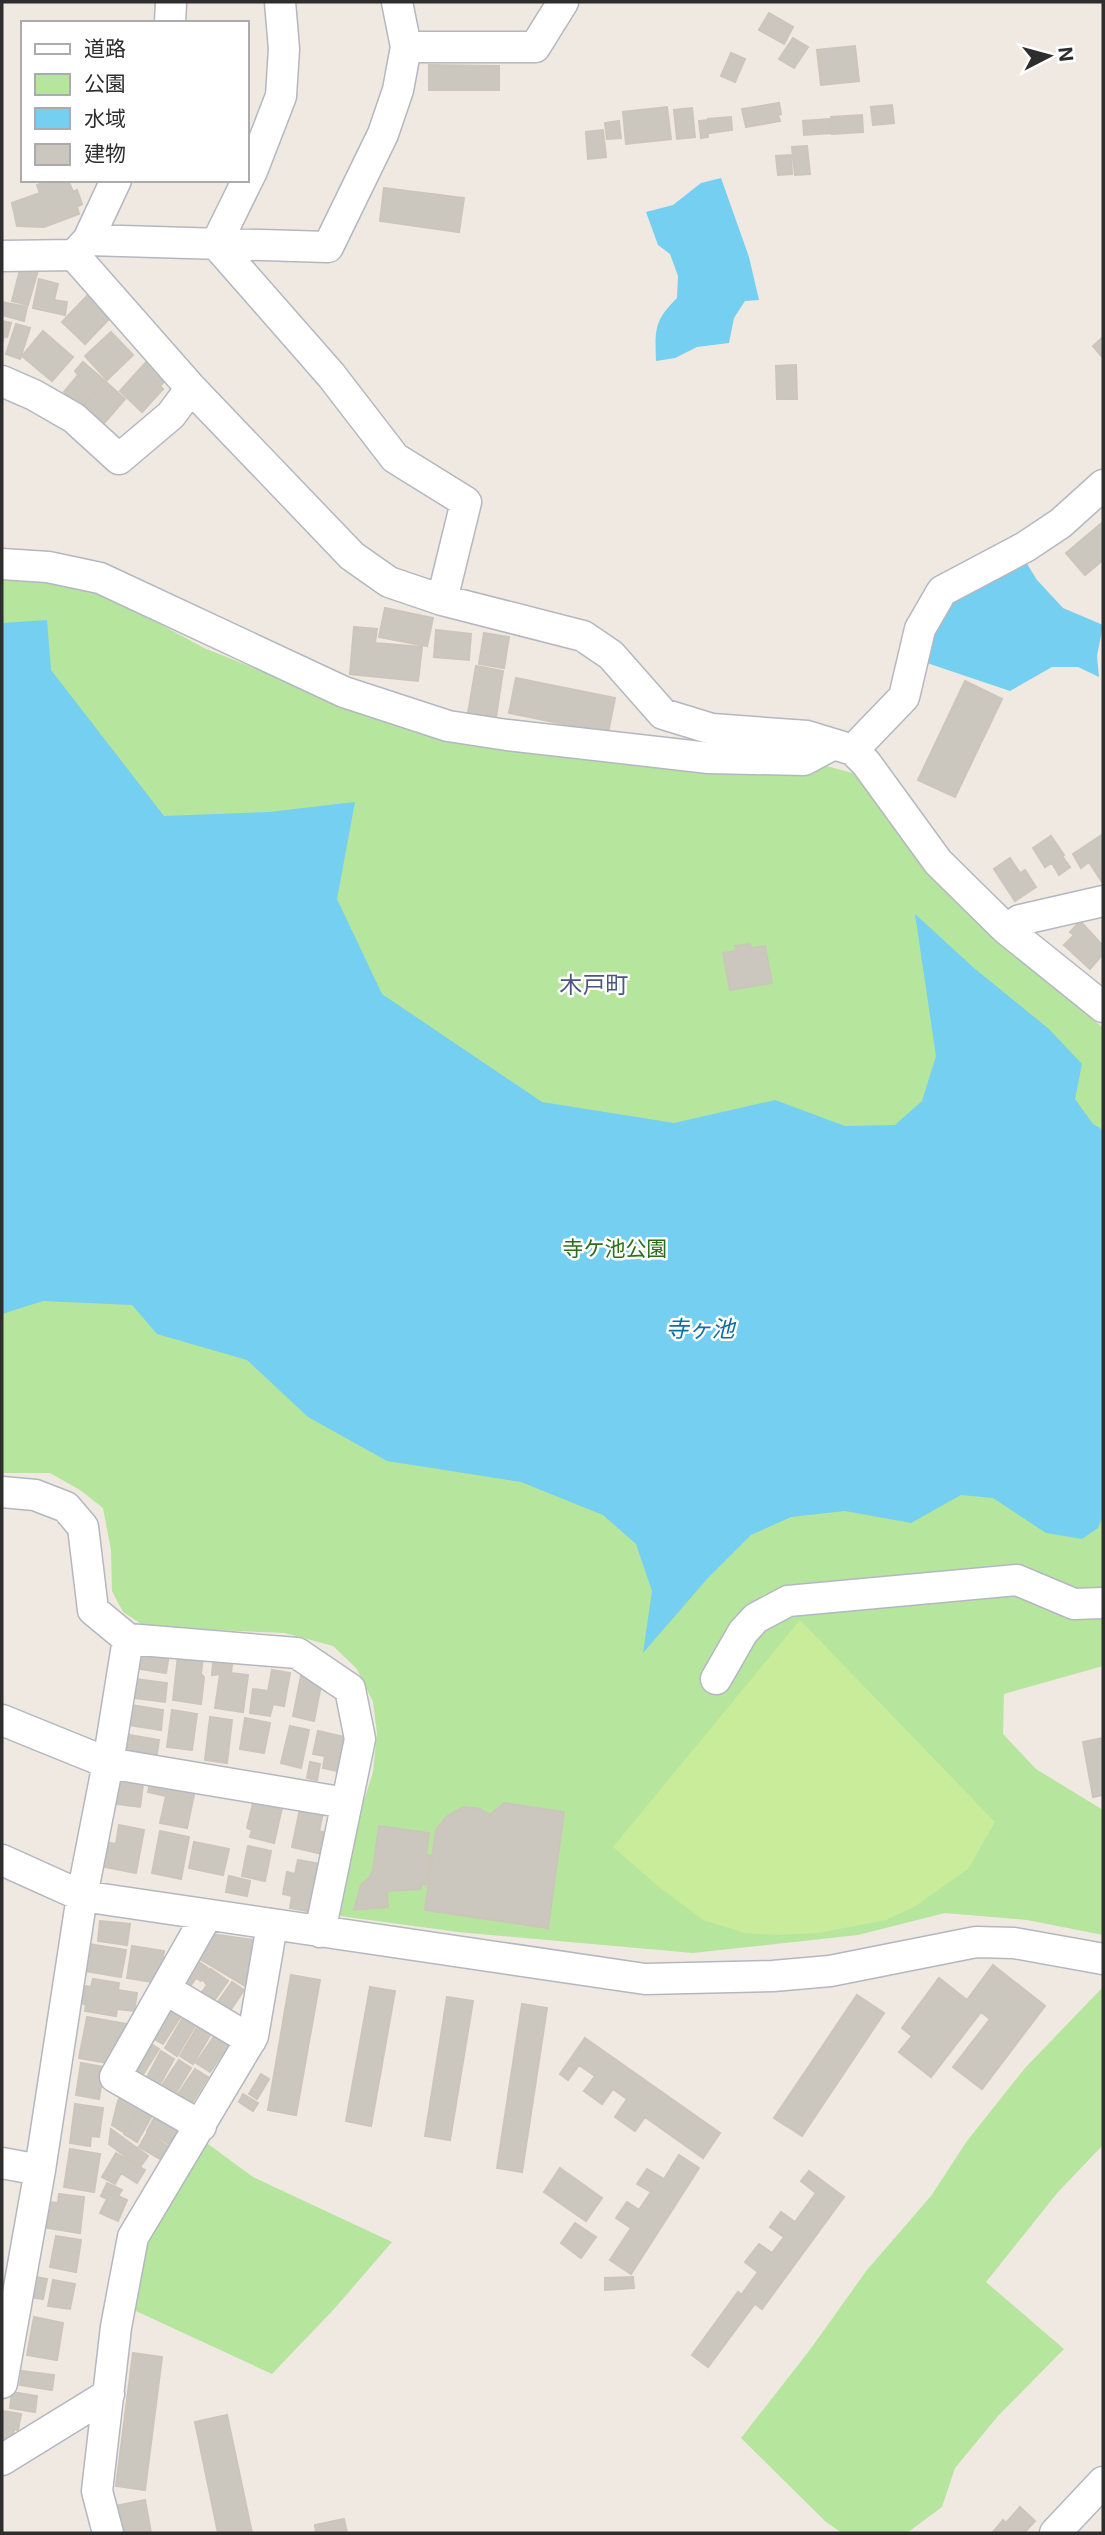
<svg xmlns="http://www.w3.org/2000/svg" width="1105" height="2535" font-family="Inter,'Noto Sans JP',sans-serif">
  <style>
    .green { fill: #b6e59e }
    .pitch { fill: #c9ec9a }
    .water { fill: #75cff0 }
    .building { fill: #cbc7bf; stroke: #cbc5ba; stroke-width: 2 }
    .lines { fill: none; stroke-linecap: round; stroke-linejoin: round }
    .minor-casing { stroke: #b4b7c1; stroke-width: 33 }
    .minor { stroke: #fff; stroke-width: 30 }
    .labels { text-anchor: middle; stroke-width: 5; stroke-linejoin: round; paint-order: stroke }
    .park-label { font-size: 21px; fill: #2c6e1b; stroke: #fff }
    .neighbourhood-label { font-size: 23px; fill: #4d5680; stroke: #fff }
    .water-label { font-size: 23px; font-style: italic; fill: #0d6fa3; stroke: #fff }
  </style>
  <rect width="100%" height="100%" fill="#efe9e1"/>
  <path class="green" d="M2 575 40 577 103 593 204 648 360 710 819 764 856 774 897 817 917 859 1103 1028V1666L1004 1694 1003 1734 1036 1769 1103 1810V1935L1027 1920 945 1913 858 1935 693 1953 458 1932 340 1916 361 1810 373 1772 377 1733 373 1702 357 1669 333 1646 285 1633 146 1627 123 1612 112 1591 111 1550 103 1508 80 1490 50 1473H2Z
    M1103 1987V2145L1058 2192 986 2282 1064 2349 998 2416 955 2468 942 2507 907 2533H842L826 2522 741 2438 809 2351 867 2270 931 2196 967 2141 1025 2068Z
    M200 2138 253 2177 392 2242 335 2308 272 2374 125 2306 138 2241Z"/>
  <path class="pitch" d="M800 1620 995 1822 968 1869 914 1907 886 1920 818 1933 777 1935 745 1933 703 1920 659 1887 613 1847Z"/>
  <path class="water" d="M721 178 749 257 759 300 745 301 734 318 729 343 697 347 675 358 656 361C655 329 654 321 677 298L678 276 670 254 658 245 646 212 673 205 701 183Z
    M1024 559 1037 580 1063 608 1103 625 1097 656 1099 677 1078 667H1052L1010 691 924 662 939 611 961 591Z
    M47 620 51 670 164 816 269 812 355 802 337 899 382 994 542 1102 674 1123 775 1100 845 1126 895 1125 922 1101 936 1056 915 914 974 968 1049 1029 1082 1064 1075 1099 1093 1124 1103 1130V1516L1098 1528 1082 1539 1046 1533 993 1498 961 1495 911 1523 845 1511 791 1517 751 1535 707 1579 643 1653 652 1591 636 1544 603 1515 521 1482 387 1461 308 1417 247 1360 157 1334 132 1305 43 1301 2 1314V623Z"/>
  <path class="building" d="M769 13 793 27 784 44 759 30Z
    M793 38 808 47 794 68 779 59Z
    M855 46 859 81 821 85 817 50Z
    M731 53 745 59 735 82 721 76Z
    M429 65 499 66V90H429Z
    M779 103 781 114 778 115 780 121 746 127 742 109Z
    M892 105 894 123 873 125 871 107Z
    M667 107 671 139 626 144 623 112Z
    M692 108 695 137 677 139 674 110Z
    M862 115 863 132 832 134 831 117Z
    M731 117 732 130 709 133 708 119Z
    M829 119 831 133 804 135 803 121Z
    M707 120 708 137 701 138 699 121Z
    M619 121 621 138 607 139 605 123Z
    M603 130 606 157 588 159 586 132Z
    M807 146 810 174 795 175 792 147Z
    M791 155 792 174 778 175 776 156Z
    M51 180H68L73 192 77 190 82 204 77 207 79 214 44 227 17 226 12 203 40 193 37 185Z
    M384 188 464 198 459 232 380 221Z
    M22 262 39 267 28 305 12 301Z
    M39 279 58 284 54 300 67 302 65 315 33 308Z
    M88 295 111 317 85 344 62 322Z
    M2 302 27 307 24 321 2 315Z
    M2 321 11 323 7 337 4 336 2 344Z
    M16 324 30 328 20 359 6 354Z
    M43 331 73 357 52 381 22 356Z
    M111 332 133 355 107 380 85 356Z
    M1103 337V358L1093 346Z
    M148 360 167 378 160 386 163 389 142 412 120 391Z
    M83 362 104 380 80 407 64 392 78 375 75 371Z
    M796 365 797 399H777L776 366Z
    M105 381 125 399 100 428 80 410Z
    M1103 522V560L1085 575 1066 553Z
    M385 608 433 618 427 646 379 637Z
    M354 627 377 629 375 643 422 647 418 681 350 674Z
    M436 630 471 634 469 660 434 657Z
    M484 633 509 637 504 668 479 664Z
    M476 666 503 671 495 724 467 719Z
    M516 678 615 698 608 733 509 713Z
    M965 681 1002 699 955 797 918 780Z
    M1103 834V881L1102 882 1089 862 1081 868 1073 854Z
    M1051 836 1064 855 1045 867 1033 848Z
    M1062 856 1070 867 1059 875 1052 863Z
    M1010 858 1020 873 1025 870 1036 887 1015 901 994 869Z
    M1080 921 1103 946V954L1090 969 1064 945 1074 935 1070 932Z
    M750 944 751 948 765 946 772 983 730 990 723 953 736 951 735 946Z
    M131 1648 169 1654 166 1673 128 1667Z
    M214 1654 233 1657 231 1673 248 1675 243 1712 215 1708 220 1674 212 1675Z
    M178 1655 203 1658 201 1674 204 1677 201 1704 173 1700Z
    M272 1670 290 1673 284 1706 273 1704 270 1716 250 1713 253 1689 268 1691Z
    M301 1676 322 1680 314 1721 293 1716Z
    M128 1678 167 1683 165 1702 126 1697Z
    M125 1704 163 1710 161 1730 122 1724Z
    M172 1710 197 1714 192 1750 167 1747Z
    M210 1717 232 1720 227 1763 205 1760Z
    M245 1718 270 1723 264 1753 240 1749Z
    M290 1726 309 1730 301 1768 281 1763Z
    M318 1731 349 1738 342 1772 323 1768 325 1756 313 1754Z
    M118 1733 159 1740 156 1760 114 1752Z
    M1103 1738V1795L1093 1797 1083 1742Z
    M310 1762 320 1764 317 1780 307 1778Z
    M120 1774 144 1777 140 1807 116 1804Z
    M152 1776 196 1785 187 1828 160 1823 166 1796 148 1792Z
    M262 1793 284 1799 274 1843 250 1837 252 1830 247 1828 253 1803 260 1805Z
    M504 1803 564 1812 548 1928 425 1910 436 1830 446 1817 463 1807 480 1809 490 1815Z
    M301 1804 324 1809 319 1831 327 1833 322 1854 292 1847Z
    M119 1825 144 1830 136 1873 105 1867 109 1843 116 1844Z
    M379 1826 429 1833 426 1855 431 1856 427 1884 421 1885V1889L387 1891 388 1907 354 1910 361 1885 370 1877 373 1870Z
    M160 1831 189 1837 181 1879 152 1873Z
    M194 1842 229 1849 223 1875 189 1868Z
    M248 1846 271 1851 265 1881 242 1876Z
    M298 1860 321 1864 313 1912 290 1908 292 1896 283 1894 287 1872 295 1874Z
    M229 1876 250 1881 247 1896 226 1892Z
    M100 1921 130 1924 127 1945 98 1941Z
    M204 1933 254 1940 245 1986 200 1959Z
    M89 1944 126 1950 121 1977 85 1971Z
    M132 1946 164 1951 159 1983 127 1978Z
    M195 1959 209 1969 201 1981 196 1978 186 1992 176 1985Z
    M993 1965 1045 2006 982 2089 953 2067 990 2019 981 2012 931 2077 899 2052 912 2036 902 2028 939 1978 967 2000Z
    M211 1969 228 1981 211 2005 199 1996 207 1985 203 1980Z
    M291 1975 320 1980 296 2115 268 2110Z
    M93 1979 119 1983 118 1990 137 1993 134 2011 117 2009 116 2016 85 2011 86 2004 77 2003 79 1985 91 1987Z
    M232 1982 244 1990 228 2014 215 2006Z
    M370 1987 395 1991 371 2126 346 2121Z
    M857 1995 884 2013 802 2136 774 2118Z
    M447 1997 473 2001 450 2140 425 2136Z
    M522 2004 547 2008 522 2172 497 2168Z
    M167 2007 181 2016 163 2044 149 2036Z
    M184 2016 196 2024 177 2056 165 2048Z
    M87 2017 127 2024 121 2052 110 2050 108 2063 79 2058Z
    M199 2024 212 2032 193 2064 180 2056Z
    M215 2035 229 2044 210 2072 196 2063Z
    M585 2038 720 2133 703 2158 645 2117 635 2131 615 2117 627 2099 613 2089 602 2104 584 2091 595 2076 579 2065 568 2080 560 2074Z
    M145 2040 159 2049 142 2076 128 2066Z
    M161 2051 174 2059 159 2086 146 2079Z
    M179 2060 191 2068 174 2096 161 2087Z
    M81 2063 104 2067 99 2099 76 2095Z
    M195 2069 208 2077 190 2106 176 2097Z
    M261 2074 269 2079 257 2099 249 2094Z
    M123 2093 141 2105 123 2132 112 2125 118 2101Z
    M243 2094 258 2103 253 2111 239 2102Z
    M75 2104 103 2108 99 2137 91 2136 90 2146 70 2143Z
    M140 2107 153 2114 137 2142 124 2134Z
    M156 2115 179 2128 169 2144 147 2131Z
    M111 2129 148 2156 140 2167 109 2144Z
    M147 2133 168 2146 160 2159 139 2147Z
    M70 2149 100 2154 94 2192 64 2187Z
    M116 2153 145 2170 137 2183 121 2173 115 2184 102 2177Z
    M679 2155 699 2168 631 2274 610 2260 631 2228 616 2218 627 2202 639 2210 651 2192 637 2184 647 2169 664 2179Z
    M560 2168 602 2198 586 2221 544 2192Z
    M809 2171 844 2197 762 2309 742 2294 758 2272 745 2262 759 2244 772 2253 784 2237 770 2227 781 2212 795 2222 816 2193 801 2181Z
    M107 2183 122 2190 118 2196 127 2200 118 2221 100 2213 107 2199 101 2196Z
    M59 2194 84 2197 80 2233 47 2228 50 2202 58 2203Z
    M575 2223 596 2237 581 2258 561 2243Z
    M56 2236 81 2240 76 2272 50 2267Z
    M26 2275 47 2279 43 2299 23 2296Z
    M633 2277 634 2288 605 2290V2278Z
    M53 2280 75 2284 70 2309 48 2306Z
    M738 2292 754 2305 708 2367 692 2355Z
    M34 2317 63 2323 57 2360 27 2355Z
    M133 2353 162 2357 145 2490 116 2486Z
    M22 2371 54 2375 52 2390 20 2385Z
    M12 2392 37 2396 35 2412 10 2408Z
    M3 2411 21 2414 18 2430 14 2429 12 2441 2 2440Z
    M227 2415 252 2533H218L195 2422Z
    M145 2500 151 2533H120L115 2506Z
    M1020 2507 1035 2521 1024 2533 993 2532 1003 2520 1006 2523Z
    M344 2519 347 2533H316L315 2525Z"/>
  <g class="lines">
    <defs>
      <path id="minor" d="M397 2 406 47
        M170 23 171 2
        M88 240 328 247 383 134 398 90 406 47H535L563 2
        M216 244 331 375 395 458 466 502 442 600
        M216 244 252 171 281 96 284 49 280 2
        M74 255 191 388 352 556 389 582 442 600 583 636 611 655 663 714 712 729 807 736 853 750 866 763 938 862 1006 929 1103 1007
        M2 256 74 255 88 240 116 180
        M2 381 34 395 74 418 119 459 171 415 191 388
        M2 564 48 567 100 578 344 692 448 726 507 735 709 758 804 760 832 745
        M853 750 904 697 920 629 942 591 1025 547 1061 523 1103 485
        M1006 929 1020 920 1103 901
        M2 1492 35 1495 66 1507 83 1527 93 1610 128 1639 297 1653 350 1689 360 1739 320 1932
        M716 1679 743 1632 756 1618 788 1601 1017 1580 1074 1604 1103 1603
        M2 1720 108 1763 346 1803
        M2 1860 82 1896 645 1979 773 1976 830 1971 976 1942 1014 1943 1103 1959
        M165 1989 251 2040
        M201 2126 115 2077 207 1915
        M2 2163 40 2170
        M2 2383 40 2170 82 1896 108 1763 128 1639
        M2 2460 109 2394
        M108 2533 97 2491 116 2327 133 2237 253 2036 272 1925
        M1055 2533 1103 2482"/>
    </defs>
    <use href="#minor" class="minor-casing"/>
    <use href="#minor" class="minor"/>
  </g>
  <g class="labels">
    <g class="park-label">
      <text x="615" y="1256">寺ケ池公園</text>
    </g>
    <g class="neighbourhood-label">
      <text x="594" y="993">木戸町</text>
    </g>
    <g class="water-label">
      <text x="700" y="1337">寺ヶ池</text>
    </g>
  </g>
  <rect width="1105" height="2535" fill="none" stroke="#2e2e2e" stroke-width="7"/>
  <rect x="21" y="21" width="228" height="161" fill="#ffffff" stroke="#ababab" stroke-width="2"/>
  <rect x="35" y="44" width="35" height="10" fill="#ffffff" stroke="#ababab" stroke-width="2"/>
  <text x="84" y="56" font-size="21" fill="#2e2e2e">道路</text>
  <rect x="35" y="74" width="35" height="21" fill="#b6e59e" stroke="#ababab" stroke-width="2"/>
  <text x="84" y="91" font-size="21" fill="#2e2e2e">公園</text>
  <rect x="35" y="108" width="35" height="21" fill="#75cff0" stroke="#ababab" stroke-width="2"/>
  <text x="84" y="126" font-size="21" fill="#2e2e2e">水域</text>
  <rect x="35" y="144" width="35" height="21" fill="#cbc7bf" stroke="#ababab" stroke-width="2"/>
  <text x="84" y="161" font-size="21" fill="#2e2e2e">建物</text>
  <g transform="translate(1049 56) rotate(84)" stroke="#ffffff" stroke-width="5" paint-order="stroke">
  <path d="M0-5L12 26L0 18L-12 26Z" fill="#2e2e2e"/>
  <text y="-10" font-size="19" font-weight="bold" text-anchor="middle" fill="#2e2e2e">N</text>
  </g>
</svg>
